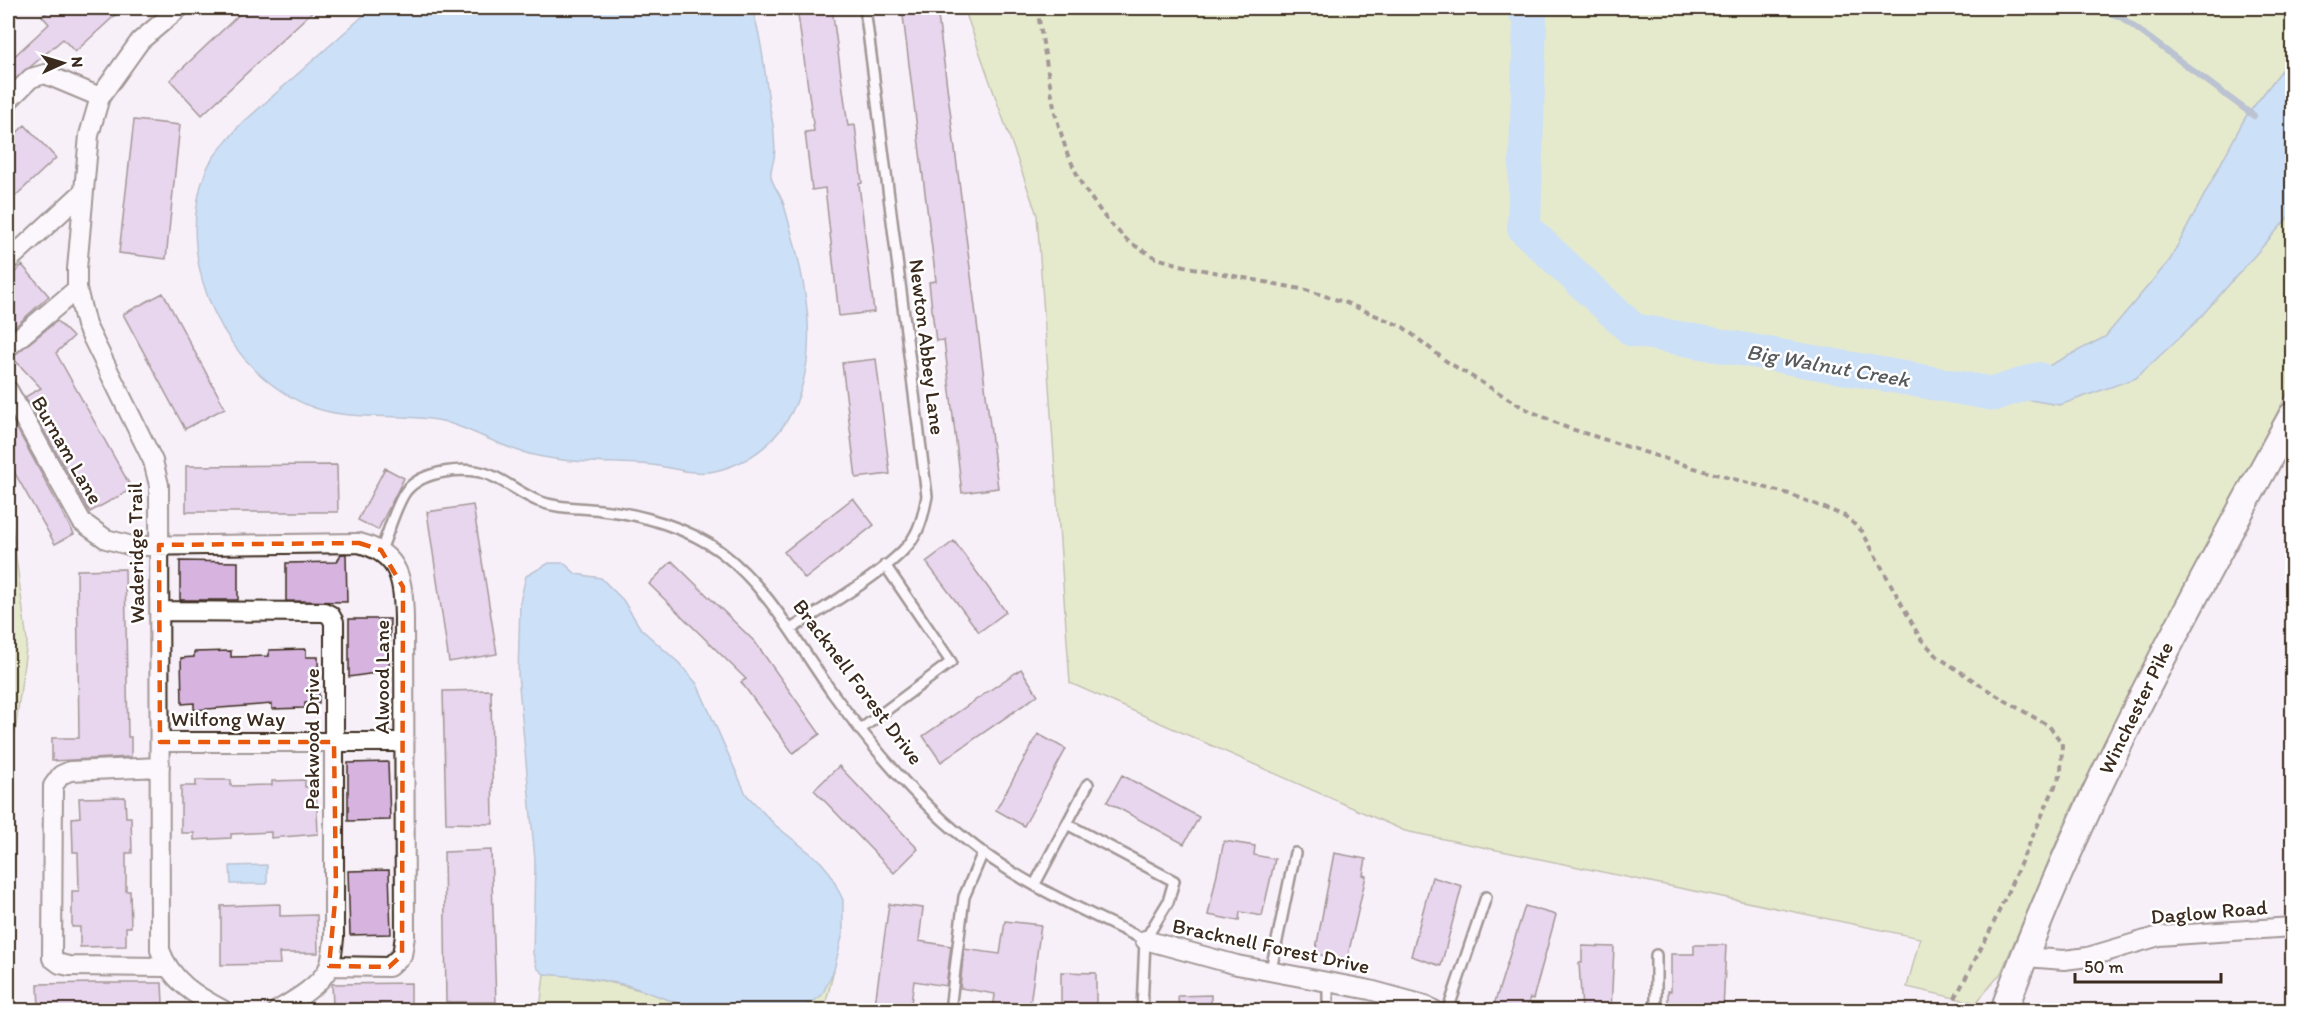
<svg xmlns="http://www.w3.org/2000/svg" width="2300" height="1018" font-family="Itim,sans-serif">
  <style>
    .green { fill: #cfe398; stroke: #85865b; stroke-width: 1.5 }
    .water { fill: #97ccf5; stroke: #728b9f; stroke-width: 1.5 }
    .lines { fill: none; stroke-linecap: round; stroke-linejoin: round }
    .stream { stroke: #728b9f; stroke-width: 6 }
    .river { stroke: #97ccf5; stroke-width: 34 }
    .building { fill: #d6b4df; stroke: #3b2a1e; stroke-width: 1.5 }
    .lane-casing { stroke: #3b2a1e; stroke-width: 14 }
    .street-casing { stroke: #3b2a1e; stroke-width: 22 }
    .secondary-casing { stroke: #3b2a1e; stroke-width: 30 }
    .path { stroke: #3b2a1e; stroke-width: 4; stroke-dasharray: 6 4.5; stroke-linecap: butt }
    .lane { stroke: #fff; stroke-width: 9 }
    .street { stroke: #fff; stroke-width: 18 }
    .secondary { stroke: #fff; stroke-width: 26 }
    .marked { fill: none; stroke: #e8590c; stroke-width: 4.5; stroke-dasharray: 12 8; stroke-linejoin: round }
    .labels { text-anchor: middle; stroke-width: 5; stroke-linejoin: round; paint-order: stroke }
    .street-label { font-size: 21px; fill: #3b2a1e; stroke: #fff }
    .water-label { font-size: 22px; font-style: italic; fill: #575b5e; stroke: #fff }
  </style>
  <rect width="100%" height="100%" fill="#f7f0f9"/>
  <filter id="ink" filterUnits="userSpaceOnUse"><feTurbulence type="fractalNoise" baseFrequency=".0167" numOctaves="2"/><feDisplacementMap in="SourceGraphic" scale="12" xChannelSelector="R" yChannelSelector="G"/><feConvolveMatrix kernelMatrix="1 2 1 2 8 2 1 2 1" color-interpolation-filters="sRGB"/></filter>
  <g filter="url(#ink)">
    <path class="green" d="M964 8H2292V57L2245 118 2170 260 2105 337 1995 394 2060 405 2196 322 2292 213V385L2136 679 2068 815 2001 973 1976 1003 1907 987 1920 938 1405 831 1070 683 1037 215Z
      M8 497 27 641 14 740 8 1010Z
      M834 970 826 1002 828 1010H802L821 995Z
      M544 974C598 976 647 990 697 1010H540Z"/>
    <path class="water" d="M372 8H752C761 37 764 64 768 95 769 108 773 120 774 133 774 141 776 150 774 158 773 165 770 169 771 177 773 186 781 195 784 205 803 272 827 358 786 422 769 448 745 464 715 471 694 476 672 467 652 465 608 461 562 465 519 451 493 443 469 428 442 421 401 412 356 422 315 408 226 376 172 263 205 173 212 154 227 143 238 127Z
      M2292 57V213L2196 322 2136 378 2060 405 1994 394 2105 337 2170 260 2245 118Z
      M549 563H564L576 574 601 578 623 600 641 629 679 663 697 684 746 794 775 825 820 861 830 873 843 900V933L834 970 822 995 802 1010H697L627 985 590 978 544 974 537 968 533 954 535 860 518 675 520 602 526 576Z
      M267 865V884H231L230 866Z"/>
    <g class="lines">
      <path class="stream" d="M2093 8 2121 17 2254 116"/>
      <path class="river" d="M1523 8 1530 18 1524 228 1633 330 1994 394 2039 379"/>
    </g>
    <path class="building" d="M52 8H123L75 52 63 39 8 86V62L49 24 42 16Z
      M246 8H316L202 115 170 80Z
      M797 8H832L848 126 855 125 862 183 859 184 874 312 839 316 825 188 812 190 805 132 814 131Z
      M902 8H937L998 488 962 493 944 340 936 341 933 319 929 282 936 281Z
      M134 120 180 125 166 259 119 253Z
      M25 125 56 158 8 203V141Z
      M22 265 49 296 8 333V279Z
      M163 293 225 408 185 429 123 314Z
      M57 321 73 337 56 353 132 489 90 512 25 397 41 388 12 357Z
      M876 359 890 474 856 478 842 363Z
      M8 412 74 534 55 544 8 461Z
      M337 465 338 512H186V466Z
      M385 468 404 478 378 530 358 520Z
      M853 498 874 525 805 579 784 552Z
      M473 505 497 654 449 662 427 512Z
      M954 541 1006 612 979 632 926 562Z
      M341 554H346L347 602 286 601V563L337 562Z
      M180 561 238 562V600H180Z
      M672 561 755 642 820 734 793 753 741 682 746 679 649 584Z
      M125 569 128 737H131V757L52 761V738H79L77 570Z
      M349 619H390L389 671 349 677Z
      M306 649V657H318L319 703H305V708L272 709V704L194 710V703L182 704 181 658 194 657V652L231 651V657L269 656V650Z
      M1021 669 1038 695 941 762 923 736Z
      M491 690 493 824 446 823 443 691Z
      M1038 734 1066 749 1024 826 996 810Z
      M388 762 390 820 348 821V763Z
      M839 766 918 849 894 873 814 790Z
      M1122 775 1199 817 1184 844 1107 802Z
      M196 780H231V786L272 785V781L305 780V787L316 786 318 834 271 838V832L231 834V838L194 840V833H181V786H196Z
      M125 797 126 817H131L132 853H126V891H130L131 927H126V946L80 947V927H72V891H79L78 852H73L72 818 80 817 79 798Z
      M1224 841 1255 846 1254 855 1275 859 1262 916 1240 912 1239 921 1208 915Z
      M491 850 496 1002H446L444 852Z
      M1334 853 1366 859 1363 875 1366 876 1347 960 1315 954Z
      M389 870 391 934 350 935 348 871Z
      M1432 877 1462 886 1441 966 1411 956Z
      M280 904V916L317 915 318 953H279L280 964 221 965V906Z
      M889 904 923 908 919 941 951 946 946 986 914 981 910 1011H874Z
      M1525 906 1556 915 1533 999 1530 998 1526 1011H1514L1494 1005Z
      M1005 921 1041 925 1029 1011H993L995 994 960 988 964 949 1000 954Z
      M1694 945H1726L1723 1011H1668V991H1671V954H1694Z
      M1582 946 1614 947 1611 1011H1582L1579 963H1582Z
      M1061 972 1096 973V1011H1061Z
      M98 983H162L163 1003 39 1010 38 984Z
      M411 983V1005L333 1006 332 984Z
      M1211 995V1011H1179L1178 996Z"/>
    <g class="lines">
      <defs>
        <path id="lane" d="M381 550C388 534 396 504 406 491 423 470 466 466 490 475 507 482 521 494 538 501 559 509 579 507 601 510 641 514 689 528 721 552 771 590 799 647 834 695 872 747 914 798 964 838 1017 882 1083 910 1145 940
          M791 629C823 608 891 570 912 540 921 527 924 511 927 496L865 8
          M861 729 951 662 885 565
          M1067 824 1174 881 1168 902 1145 940 1142 1010
          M1035 884 1088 784
          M1271 970 1295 853
          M1328 981V1010
          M950 1010 964 897 983 852
          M1448 1010 1486 897
          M1656 1010V955"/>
        <path id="street" d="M179 8 140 41 100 97 89 135 77 269V289L86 325 153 461 159 485 160 950C171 981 196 996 223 1010
          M8 101 31 78 45 74 100 97
          M8 261 84 191
          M8 347 77 289
          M8 390 82 522 106 539 132 546 359 543C401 554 403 581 404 618L405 936 402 955 389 967 329 966
          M160 611 324 612 330 615 334 622V938C333 947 332 959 329 967 321 985 295 1000 278 1010
          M160 742H404
          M160 767 70 771 61 775 53 786 52 958 60 964 69 966 166 967
          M1145 940 1237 965 1370 990 1425 1005 1434 1010
          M2025 957 2064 960 2088 957 2159 936 2292 927"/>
        <path id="secondary" d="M2004 1010C2080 802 2186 610 2292 416"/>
      </defs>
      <use href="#lane" class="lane-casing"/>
      <use href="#street" class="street-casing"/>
      <use href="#secondary" class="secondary-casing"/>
      <path class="path" d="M1037 8 1055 113 1067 153 1083 187 1107 220 1129 242 1156 258 1188 267 1306 290 1344 302 1403 327 1446 361 1524 408 1565 427 1704 471 1789 494 1845 516 1862 531 1920 638 1938 657 1994 694 2049 726 2062 743 2061 773 1991 929 1949 1010"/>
      <use href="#lane" class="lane"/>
      <use href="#street" class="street"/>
      <use href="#secondary" class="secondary"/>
    </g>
  </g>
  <path d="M0 0H2300V1018H0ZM359 543 381 550 403 587 402 955 389 967 329 966 336 891 334 742H160L159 545Z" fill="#f7f0f9" fill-opacity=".55" fill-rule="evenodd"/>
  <path class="marked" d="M359 543 381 550 403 587 402 955 389 967 329 966 336 891 334 742H160L159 545Z"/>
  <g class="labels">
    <g class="street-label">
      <text transform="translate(927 347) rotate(83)" y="7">Newton Abbey Lane</text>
      <text transform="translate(67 450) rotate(60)" y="7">Burnam Lane</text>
      <text transform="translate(136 553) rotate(-91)" y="7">Waderidge Trail</text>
      <text transform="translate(382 677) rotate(-90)" y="7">Alwood Lane</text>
      <text transform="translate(858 682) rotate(53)" y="7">Bracknell Forest Drive</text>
      <text transform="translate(2136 708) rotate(-64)" y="7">Winchester Pike</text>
      <text x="228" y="726">Wilfong Way</text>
      <text transform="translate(312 739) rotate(-90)" y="7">Peakwood Drive</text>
      <text transform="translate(2209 912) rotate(-5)" y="7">Daglow Road</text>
      <text transform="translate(1271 946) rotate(12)" y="7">Bracknell Forest Drive</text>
    </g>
    <g class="water-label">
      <text transform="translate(1828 365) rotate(10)" y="8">Big Walnut Creek</text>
    </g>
  </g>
  <rect width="2300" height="1018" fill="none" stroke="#fff" stroke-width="30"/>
  <rect x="15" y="15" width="2270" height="988" fill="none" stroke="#3b2a1e" stroke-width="2" filter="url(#ink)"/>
  <g transform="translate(63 63) rotate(86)" stroke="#ffffff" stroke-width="4.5" paint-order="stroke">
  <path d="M0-4.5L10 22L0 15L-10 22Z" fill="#3b2a1e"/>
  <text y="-9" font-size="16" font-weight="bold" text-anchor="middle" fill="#3b2a1e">N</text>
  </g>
  <path d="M2075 973v9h146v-9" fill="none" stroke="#3b2a1e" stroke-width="3"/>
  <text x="2084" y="973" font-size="18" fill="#3b2a1e" stroke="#ffffff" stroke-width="4.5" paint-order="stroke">50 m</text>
</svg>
